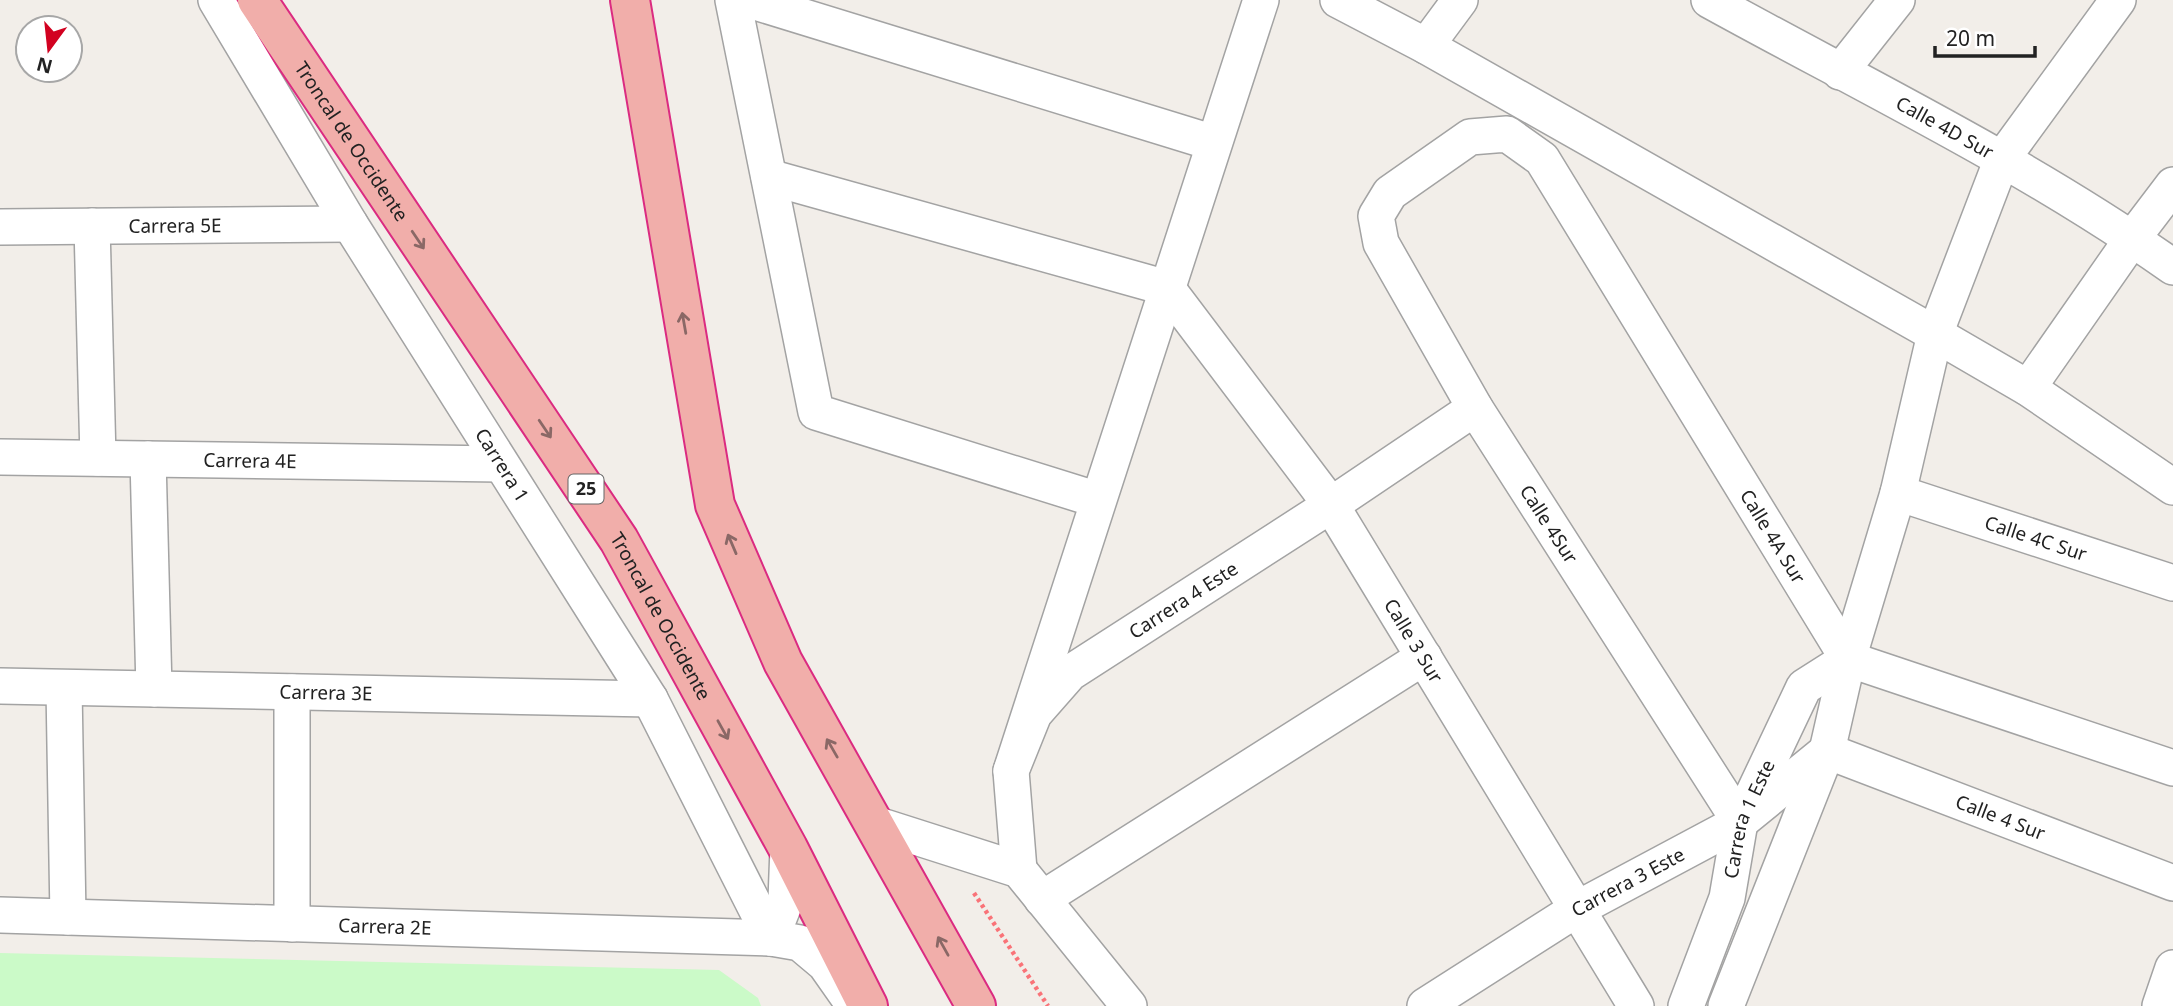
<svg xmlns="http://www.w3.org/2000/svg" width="2173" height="1006" font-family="'Noto Sans',sans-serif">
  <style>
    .park { fill: #cbfac8 }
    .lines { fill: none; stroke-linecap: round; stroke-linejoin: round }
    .minor-casing { stroke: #a3a3a3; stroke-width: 38 }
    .trunk-casing { stroke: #db2b81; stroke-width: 42 }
    .path { stroke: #f97378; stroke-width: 4.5; stroke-dasharray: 3.5 3.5; stroke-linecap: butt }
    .minor { stroke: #fff; stroke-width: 35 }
    .trunk { stroke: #f1aeaa; stroke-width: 38 }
    .oneway { stroke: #8a6866 }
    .labels { text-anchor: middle; stroke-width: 7; stroke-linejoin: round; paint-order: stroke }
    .shield { fill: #fff; stroke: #646464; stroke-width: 2 }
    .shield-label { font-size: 18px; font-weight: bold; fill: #222 }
    .street-label { font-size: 19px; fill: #222; stroke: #fff }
  </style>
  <rect width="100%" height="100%" fill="#f2eee9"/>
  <path class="park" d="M0 953 719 970 758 998 761 1006H0Z"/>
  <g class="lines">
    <defs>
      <g id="minor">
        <path id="s1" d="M216 0 350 224 650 699 771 938"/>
        <path d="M733 0 816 412 1098 500"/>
        <path d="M749 0 1214 143"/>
        <path d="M1338 0 1426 46 1935 334 2028 388 2173 487"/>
        <path id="s2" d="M1709 0C1865 86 2027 164 2173 267"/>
        <path d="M1426 46 1460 0"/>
        <path d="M1840 72 1897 0"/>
        <path id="s3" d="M769 177 1167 288 1331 505 1636 1006"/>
        <path d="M92 226 98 458"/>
        <path id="s4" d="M0 227 350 224"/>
        <path d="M2028 388 2132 239 2173 185"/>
        <path id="s5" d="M0 457 500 464"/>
        <path d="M148 459 154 689"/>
        <path id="s6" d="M1898 493 2173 583"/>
        <path id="s7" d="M0 686 650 699"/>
        <path d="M64 688 68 917"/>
        <path d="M1011 771 1261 0"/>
        <path id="s8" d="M1740 822 1475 408 1381 243 1376 216 1390 193 1470 137 1507 134 1542 159 1848 659 2173 768"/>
        <path d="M875 824 1019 870 1129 1006"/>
        <path id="s9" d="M1019 870 1011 771 1034 714 1070 673 1331 505 1475 408"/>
        <path d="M1042 899 1424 657"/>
        <path id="s10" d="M0 915 771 938 800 943 825 964 851 1001"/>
        <path d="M292 924V692"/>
        <path d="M771 938 786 900 788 848"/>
        <path id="s11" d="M1425 1006 1577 909 1740 822 1827 751 2173 883"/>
        <path id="s12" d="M1686 1006 1727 898 1740 822 1804 687 1848 659"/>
        <path d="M1726 1006 1827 751 1848 659 1898 493 1935 334 2002 159 2118 0"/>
        <path d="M2160 1006 2173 968"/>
      </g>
      <g id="trunk">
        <path id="s13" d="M257 0 619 540 788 848 868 1006"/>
        <path d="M630 0 715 505 783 662 976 1006"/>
      </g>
    </defs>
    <use href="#minor" class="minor-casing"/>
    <use href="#trunk" class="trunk-casing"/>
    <path class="path" d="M974 893 1048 1006"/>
    <use href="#minor" class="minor"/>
    <use href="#trunk" class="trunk"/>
  </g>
  <defs><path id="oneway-shaft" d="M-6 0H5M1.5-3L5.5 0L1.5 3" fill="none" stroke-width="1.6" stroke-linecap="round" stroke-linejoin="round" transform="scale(1.75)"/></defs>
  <g class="oneway">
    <use href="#oneway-shaft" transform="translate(418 240) rotate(56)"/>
    <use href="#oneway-shaft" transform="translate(684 323) rotate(-100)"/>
    <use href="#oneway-shaft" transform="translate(545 429) rotate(56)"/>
    <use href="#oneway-shaft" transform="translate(732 544) rotate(-113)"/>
    <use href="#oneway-shaft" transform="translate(723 730) rotate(61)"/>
    <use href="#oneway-shaft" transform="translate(832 748) rotate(-120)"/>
    <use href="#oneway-shaft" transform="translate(943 946) rotate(-119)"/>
  </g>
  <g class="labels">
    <rect class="shield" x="568.5" y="474.5" width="35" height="29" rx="5"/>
    <g class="shield-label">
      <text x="586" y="495">25</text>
    </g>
    <g class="street-label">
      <text dy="7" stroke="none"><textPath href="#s2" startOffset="268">Calle 4D Sur</textPath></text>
      <text dy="7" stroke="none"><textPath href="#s13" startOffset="170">Troncal de Occidente</textPath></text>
      <text dy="7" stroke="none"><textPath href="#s4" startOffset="175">Carrera 5E</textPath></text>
      <text dy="7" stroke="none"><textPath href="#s5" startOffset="250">Carrera 4E</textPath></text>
      <text dy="7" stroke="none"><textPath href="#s1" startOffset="546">Carrera 1</textPath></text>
      <text transform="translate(1549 524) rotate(57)" y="7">Calle 4Sur</text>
      <text dy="7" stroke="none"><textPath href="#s8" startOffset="1356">Calle 4A Sur</textPath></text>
      <text dy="7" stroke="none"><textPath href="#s6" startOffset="145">Calle 4C Sur</textPath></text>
      <text dy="7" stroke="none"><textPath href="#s9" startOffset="350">Carrera 4 Este</textPath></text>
      <text dy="7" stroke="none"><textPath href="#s13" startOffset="737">Troncal de Occidente</textPath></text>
      <text dy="7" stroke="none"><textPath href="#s3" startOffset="844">Calle 3 Sur</textPath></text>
      <text dy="7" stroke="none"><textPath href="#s7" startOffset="326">Carrera 3E</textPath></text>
      <text dy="7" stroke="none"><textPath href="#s11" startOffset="663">Calle 4 Sur</textPath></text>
      <text dy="7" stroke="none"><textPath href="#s12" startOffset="198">Carrera 1 Este</textPath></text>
      <text dy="7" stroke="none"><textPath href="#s11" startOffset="238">Carrera 3 Este</textPath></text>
      <text dy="7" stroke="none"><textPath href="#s10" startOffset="385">Carrera 2E</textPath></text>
    </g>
  </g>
  <g transform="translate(49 49) rotate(195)"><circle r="33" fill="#ffffff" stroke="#a7a7a7" stroke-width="2"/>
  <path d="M0-5L12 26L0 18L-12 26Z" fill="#d20120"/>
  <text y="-10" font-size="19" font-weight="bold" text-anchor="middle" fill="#222222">N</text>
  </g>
  <path d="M1935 46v10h100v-10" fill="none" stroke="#222222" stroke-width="3.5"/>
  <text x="1946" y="46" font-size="21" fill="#222222" stroke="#ffffff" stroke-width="5" paint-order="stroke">20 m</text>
</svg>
